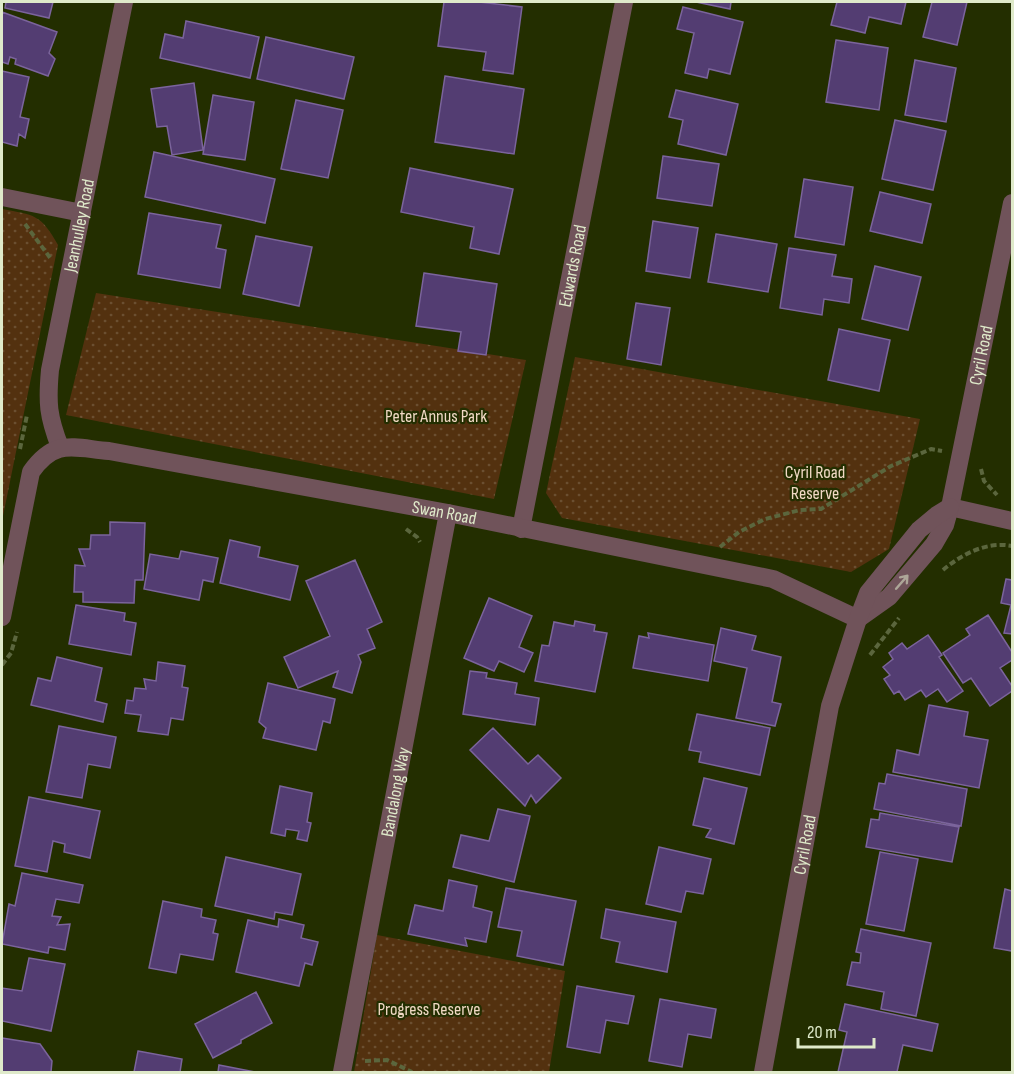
<svg xmlns="http://www.w3.org/2000/svg" width="1014" height="1074" font-family="'Sofia Sans Condensed',sans-serif">
  <style>
    .park { fill: url(#park-dots) }
    .building { fill: #533d72; stroke: #7b649c; stroke-width: 1.5 }
    .lines { fill: none; stroke-linecap: round; stroke-linejoin: round }
    .path { stroke: #5b663d; stroke-width: 4; stroke-dasharray: 6 3; stroke-linecap: butt }
    .street { stroke: #70535a; stroke-width: 18 }
    .oneway { stroke: #ada698 }
    .labels { text-anchor: middle; stroke-width: 4.5; stroke-linejoin: round; paint-order: stroke }
    .street-label { font-size: 18px; fill: #dfeaca; stroke: #232e00 }
    .park-label { font-size: 18px; fill: #f1d9c4; stroke: #232e00 }
  </style>
  <defs>
    <pattern id="park-dots" width="8" height="8" patternUnits="userSpaceOnUse" patternTransform="scale(1.5)"><rect width="8" height="8" fill="#53310f"/><path d="M2 2h.1M6 6h.1" fill="none" stroke="#6b4f31" stroke-width="1.8" stroke-linecap="round"/></pattern>
  </defs>
  <rect width="100%" height="100%" fill="#232e00"/>
  <path class="park" d="M2 209C34 215 41 214 58 245L2 521Z
    M96 293 526 360 494 499 66 415Z
    M575 357 920 419 889 549 851 572 562 518 546 493Z
    M377 935 565 971 549 1072H552H354Z"/>
  <path class="building" d="M6 2H53L49 18 5 8Z
    M444 2H479L522 7 513 74 483 70 486 52 438 46Z
    M696 2H731L730 9Z
    M837 2H906L901 24 869 17 865 33 831 25Z
    M932 2H967L957 45 923 37Z
    M683 7 743 22 730 74 709 69 707 78 685 73 694 33 677 29Z
    M2 12 57 32 49 53 55 59 48 76 15 64 16 59 10 57 8 64 2 62Z
    M186 21 259 37 250 78 160 58 165 34 183 38Z
    M266 37 354 57 344 99 257 79Z
    M836 40 888 48 879 110 826 102Z
    M915 60 956 68 946 122 905 115Z
    M2 71 29 77 20 117 29 119 25 138 19 134 17 146 2 142Z
    M445 76 524 89 514 154 435 142Z
    M194 83 203 150 172 155 167 126 157 127 151 89Z
    M676 90 738 104 726 155 678 144 683 120 669 117Z
    M213 95 254 102 245 160 203 154Z
    M296 100 343 110 328 178 281 169Z
    M895 120 946 131 933 190 882 179Z
    M154 152 275 179 265 223 145 197Z
    M663 156 719 164 712 206 657 198Z
    M410 168 513 189 499 254 470 248 474 227 401 212Z
    M804 179 853 187 844 245 795 237Z
    M880 192 931 204 922 243 870 231Z
    M149 213 221 225 216 248 226 250 220 288 138 274Z
    M653 221 698 228 690 278 646 271Z
    M716 234 777 244 768 292 708 282Z
    M256 236 312 247 299 306 243 294Z
    M789 248 836 255 832 276 852 279 849 303 824 299 822 315 780 308Z
    M875 266 921 277 908 330 862 319Z
    M424 273 497 284 486 355 458 351 461 332 416 326Z
    M636 303 670 308 661 365 627 359Z
    M839 329 890 340 879 391 828 380Z
    M110 522 145 523 143 580H135L134 603 83 602V592H74L75 565 85 566 79 549H90L91 535H110Z
    M230 540 260 547 258 557 298 566 290 600 220 583Z
    M181 551 218 558 213 582 203 580 199 600 144 589 150 554 179 559Z
    M355 560 382 622 367 629 375 648 358 655 361 662 352 693 333 687 338 671 298 688 284 657 330 636 306 581Z
    M1006 579 1012 580V634L1004 633 1011 605 1001 603Z
    M489 598 532 616 519 647 533 653 524 672 499 661 494 671 464 658Z
    M76 605 125 613 124 621 136 623 131 655 69 644Z
    M988 615 1012 652V660L1000 668 1012 686V691L990 706 971 678 963 683 943 653 970 635 966 629Z
    M575 621 595 625 594 631 607 633 595 692 535 681 542 645 549 646 554 622 574 626Z
    M721 628 756 636 752 650 781 657 772 702 781 704 775 726 736 718 747 668 714 661Z
    M648 633 714 645 708 681 633 668 639 636 649 638Z
    M928 635 942 655 939 657 963 691 947 702 938 689 926 697 921 690 905 700 899 691 894 694 884 679 890 675 883 667 893 659 889 653 902 643 907 649Z
    M57 657 102 668 95 701 107 704 103 722 31 705 38 678 51 681Z
    M158 662 185 666 182 687 188 688 183 720 171 718 168 735 138 731 141 715 125 713 127 700 133 701 135 688 146 689 144 679 156 681Z
    M470 671 487 673 486 678 517 683 515 694 539 698 535 725 463 714Z
    M268 683 335 699 330 723 323 721 316 750 263 738 266 728 259 722Z
    M929 705 968 712 964 736 988 740 979 788 893 772 897 750 919 755Z
    M697 714 770 728 760 775 699 762 701 752 689 750Z
    M59 726 116 737 110 768 88 764 82 798 46 792Z
    M493 728 528 764 538 755 561 778 536 803 531 795 525 806 470 750Z
    M887 774 967 789 961 826 874 809 879 783 885 784Z
    M704 778 747 788 734 844 706 837 711 829 693 825Z
    M280 786 312 793 307 822 311 823 307 841 297 839 299 831 286 829 285 836 271 833Z
    M29 797 100 811 90 858 64 852 65 844 53 841 47 872 15 866Z
    M498 809 530 816 514 882 453 867 461 835 489 841Z
    M880 813 959 827 952 862 866 847 871 819 879 820Z
    M659 847 711 859 703 894 686 891 681 912 646 904Z
    M880 852 918 859 904 931 866 924Z
    M226 857 301 874 292 915 275 912 274 919 215 906Z
    M22 873 83 885 79 903 56 899 52 916 61 917 57 925 70 924 65 950 49 947 48 953 2 944 9 904 15 906Z
    M449 880 477 886 473 907 492 912 486 942 465 938 467 946 408 934 415 905 443 911Z
    M506 888 576 901 563 965 517 956 522 931 498 927Z
    M1005 889 1012 891V951L994 948Z
    M163 901 202 909 201 917 216 920 213 933 218 934 213 960 180 954 176 973 149 968Z
    M606 909 676 922 667 972 616 962 620 942 601 938Z
    M279 919 304 925 301 938 318 942 312 965 305 963 299 986 236 972 248 920 278 927Z
    M861 929 931 943 916 1016 881 1009 884 992 847 985 852 962 860 963 861 953 856 952Z
    M29 958 65 964 51 1031 2 1021V988L22 991Z
    M577 986 634 996 628 1024 606 1020 600 1053 567 1047Z
    M256 992 272 1023 241 1040V1043L213 1058 195 1024Z
    M660 999 716 1009 711 1038 688 1034 682 1067 649 1061Z
    M845 1004 938 1024 932 1051 903 1045 897 1072H838L847 1032 839 1030Z
    M2 1038 40 1044 52 1061 51 1072H2Z
    M138 1051 182 1059 180 1072H134Z
    M219 1065 255 1072H218Z"/>
  <g class="lines">
    <path class="path" d="M25 224 51 259
      M20 449 27 415
      M981 469 984 481 997 495
      M406 529 417 537 420 542
      M720 547 739 532 765 519 800 510 821 509 891 466 931 449 942 451
      M943 570C962 554 987 541 1012 546
      M870 655 899 618
      M2 665 11 653 17 632
      M365 1061 387 1060 412 1072"/>
    <g class="street">
      <path d="M2 197 82 213"/>
      <path id="s1" d="M60 447C48 416 47 403 50 370L124 2"/>
      <path d="M950 507 1012 521"/>
      <path id="s2" d="M521 529 624 2"/>
      <path id="s3" d="M2 617 31 472C55 438 73 448 109 451L448 513 773 579 858 619"/>
      <path id="s4" d="M858 619 889 597 934 544 945 525 950 507 1012 203"/>
      <path id="s5" d="M342 1072 448 513"/>
      <path id="s6" d="M763 1072 830 706 858 619 868 593 919 530 937 515 950 507"/>
    </g>
  </g>
  <defs><path id="oneway-shaft" d="M-6 0H5M1.5-3L5.5 0L1.5 3" fill="none" stroke-width="1.6" stroke-linecap="round" stroke-linejoin="round" transform="scale(1.5)"/></defs>
  <use class="oneway" href="#oneway-shaft" transform="translate(902 582) rotate(-49)"/>
  <g class="labels">
    <g class="street-label">
      <text dy="6" stroke="none"><textPath href="#s1" startOffset="226">Jeanhulley Road</textPath></text>
      <text dy="6" stroke="none"><textPath href="#s2" startOffset="268">Edwards Road</textPath></text>
      <text dy="6" stroke="none"><textPath href="#s4" startOffset="303">Cyril Road</textPath></text>
      <text dy="6" stroke="none"><textPath href="#s3" startOffset="576">Swan Road</textPath></text>
      <text dy="6" stroke="none"><textPath href="#s5" startOffset="285">Bandalong Way</textPath></text>
      <text dy="6" stroke="none"><textPath href="#s6" startOffset="231">Cyril Road</textPath></text>
    </g>
    <g class="park-label">
      <text x="436" y="422">Peter Annus Park</text>
      <text x="815" y="478">Cyril Road<tspan x="815" dy="21">Reserve</tspan></text>
      <text x="429" y="1015">Progress Reserve</text>
    </g>
  </g>
  <rect width="1014" height="1074" fill="none" stroke="#dfeaca" stroke-width="6"/>
  <path d="M798 1038v9h76v-9" fill="none" stroke="#dfeaca" stroke-width="3"/>
  <text x="807" y="1038" font-size="18" fill="#dfeaca" stroke="#232e00" stroke-width="4.5" paint-order="stroke">20 m</text>
</svg>
